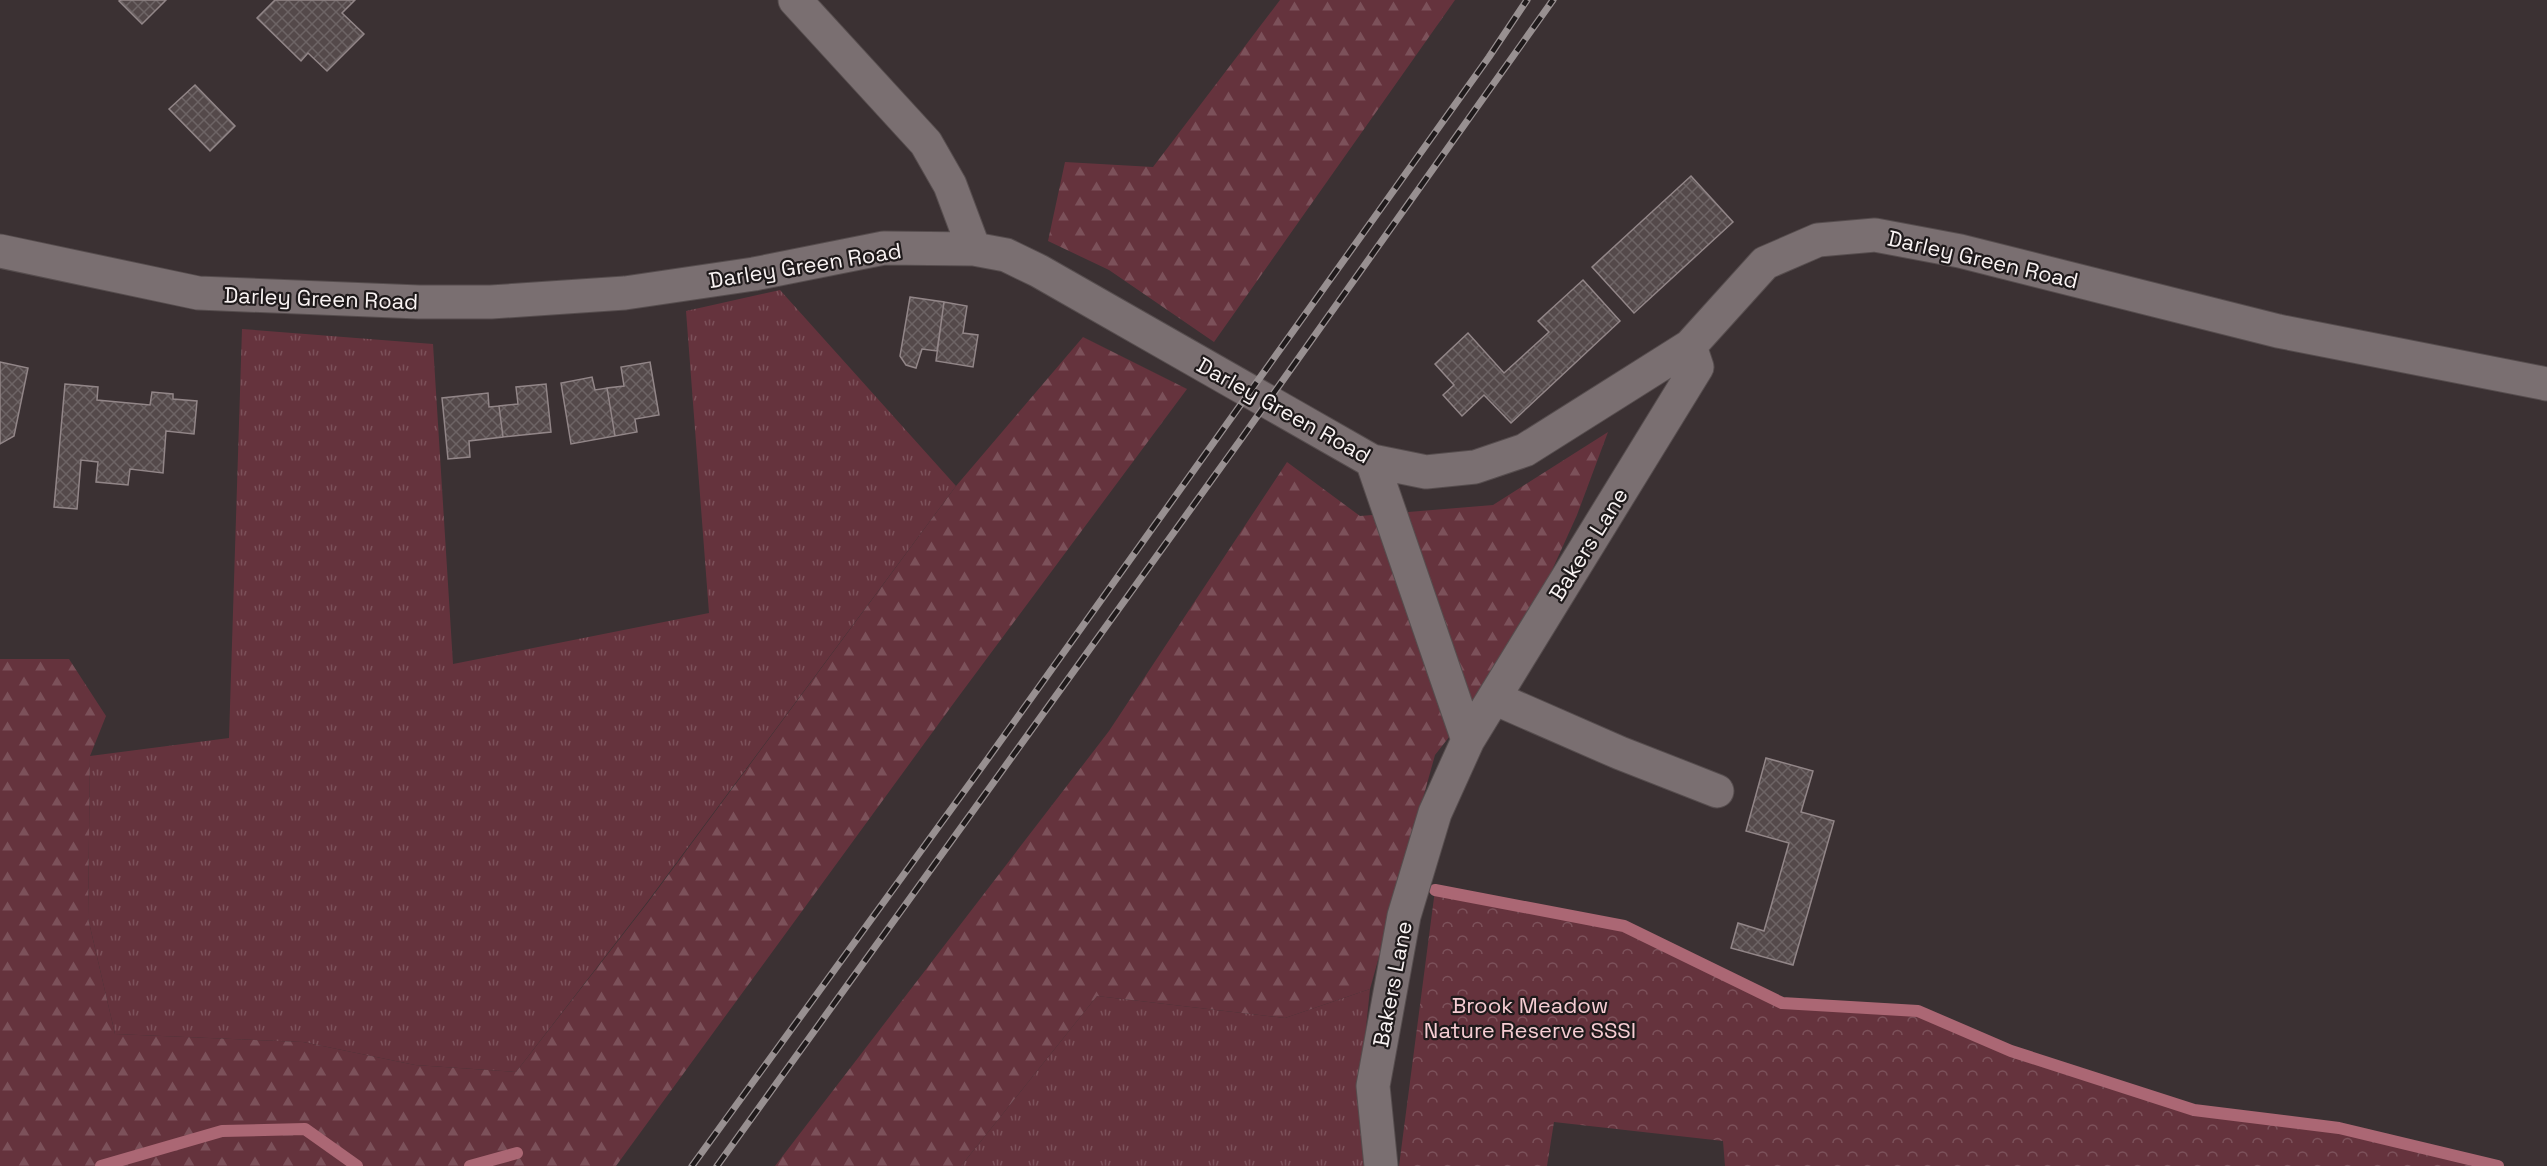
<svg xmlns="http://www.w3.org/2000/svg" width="2547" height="1166" font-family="'Space Grotesk',sans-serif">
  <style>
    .grass { fill: url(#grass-tufts) }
    .forest { fill: url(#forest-firs) }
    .park { fill: url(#park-crowns) }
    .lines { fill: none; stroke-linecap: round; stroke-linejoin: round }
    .stream { stroke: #ab6774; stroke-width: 12 }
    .building { fill: url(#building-cross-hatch); stroke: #928688; stroke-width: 1.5 }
    .minor-casing { stroke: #564d4e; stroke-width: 35 }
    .minor { stroke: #7a6f71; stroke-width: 33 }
    .rail-casing { stroke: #989091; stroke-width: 7 }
    .rail { stroke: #1f1a1b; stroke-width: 4.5; stroke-dasharray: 14; stroke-linecap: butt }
    .labels { text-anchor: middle; stroke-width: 4.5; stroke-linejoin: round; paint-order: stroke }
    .street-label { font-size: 22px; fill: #f9f3f3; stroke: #1f1a1b }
    .park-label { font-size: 22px; fill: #f6cdd3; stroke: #1f1a1b }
  </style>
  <defs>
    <pattern id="grass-tufts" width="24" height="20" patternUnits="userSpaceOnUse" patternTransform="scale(1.5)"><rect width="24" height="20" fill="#65333d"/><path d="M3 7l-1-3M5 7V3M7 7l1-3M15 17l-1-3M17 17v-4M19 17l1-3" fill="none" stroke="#7c515a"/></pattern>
    <pattern id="forest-firs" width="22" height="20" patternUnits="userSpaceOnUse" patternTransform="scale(1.5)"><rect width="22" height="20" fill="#65333d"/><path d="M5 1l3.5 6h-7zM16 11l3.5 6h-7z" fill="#7c515a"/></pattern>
    <pattern id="park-crowns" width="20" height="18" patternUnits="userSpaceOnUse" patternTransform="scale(1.5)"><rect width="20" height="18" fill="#65333d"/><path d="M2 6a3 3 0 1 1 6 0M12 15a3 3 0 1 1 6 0" fill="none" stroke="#7c515a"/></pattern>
    <pattern id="building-cross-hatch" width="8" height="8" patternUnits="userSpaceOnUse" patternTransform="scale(1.5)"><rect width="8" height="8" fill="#54494a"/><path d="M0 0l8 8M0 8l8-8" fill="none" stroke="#6d6465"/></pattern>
  </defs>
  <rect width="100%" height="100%" fill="#3b3133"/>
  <path class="grass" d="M780 290 956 486 648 901 516 1072 415 1065 303 1042 115 1034 88 918 90 756 229 738 242 329 433 344 453 664 709 613 686 311Z
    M1370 989 1361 1076 1370 1166H961L1097 996 1285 1018Z"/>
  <path class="forest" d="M1280 0H1455L1214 342 1109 270 1048 241 1065 162 1153 167Z
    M1083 337 1187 389 956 700 616 1166H0V659H69L106 716 90 756 88 918 115 1034 303 1042 415 1065 516 1072 649 901 956 486Z
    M1608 432 1577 515 1514 654 1435 755 1370 989 1285 1018 1097 996 961 1166H775L1109 731 1287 462 1360 516 1493 505Z"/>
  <path class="park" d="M1435 890 1624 926 1782 1003 1918 1011 2011 1051 2194 1110 2339 1128 2498 1166H1725L1723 1141 1554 1122 1547 1166H1399Z"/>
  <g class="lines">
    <path class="stream" d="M1435 890 1624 926 1782 1003 1918 1011 2011 1051 2194 1110 2339 1128 2498 1166
      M101 1166 222 1131 305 1129 357 1166
      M470 1166 517 1153"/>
  </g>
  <path class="building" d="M121 0H166L142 24 119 1Z
    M275 0H355L342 13 364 34 327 71 308 53 301 61 257 18Z
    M195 85 235 126 210 151 169 109Z
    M1691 176 1733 222 1634 313 1592 267Z
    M1583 280 1620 321 1511 423 1484 395 1462 416 1443 395 1454 385 1435 364 1468 333 1504 373 1549 332 1538 321Z
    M910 297 944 302 937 351 922 349 916 368 906 365 900 356Z
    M944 302 967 306 963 333 978 335 973 367 936 361Z
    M0 362 28 368 14 436 0 444Z
    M650 362 659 415 635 419 637 432 615 436 607 388 624 386 621 367Z
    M592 377 595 390 607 388 615 436 571 444 561 383Z
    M65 384 98 387 97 400 150 405 152 392 173 394V399L197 401 194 434 166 431 163 473 130 469 128 485 96 482 98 462 81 460 77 509 54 507Z
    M546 384 551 432 503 437 499 406 518 404 516 387Z
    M488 393 489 407 499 406 503 437 469 441 470 457 448 459 442 398Z
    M1766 758 1813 771 1801 812 1834 821 1793 965 1731 948 1738 923 1764 931 1789 843 1746 831Z"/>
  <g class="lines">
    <defs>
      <path id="minor" d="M795 0 926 143 950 185 974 249
        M0 251 198 293 419 302H491L625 293 754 274 884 248 974 249 1006 255 1039 271 1372 461 1426 472 1475 467 1525 450 1690 346 1765 263 1818 240 1875 235 1960 251 2278 331 2547 384
        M1372 461 1468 740
        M1494 698 1620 753 1717 791
        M1381 1166 1373 1086 1404 916 1435 813 1468 740 1697 367 1690 346"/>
    </defs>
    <use href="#minor" class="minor-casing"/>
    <use href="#minor" class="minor"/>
    <defs>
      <path id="rail" d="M692 1166 984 764 1489 57 1527 0
        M717 1166 1239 442 1553 0"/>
    </defs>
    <use href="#rail" class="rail-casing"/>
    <use href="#rail" class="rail"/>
  </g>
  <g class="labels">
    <g class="street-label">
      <text transform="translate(1983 259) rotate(13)" y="8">Darley Green Road</text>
      <text transform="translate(805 265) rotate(-9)" y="8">Darley Green Road</text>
      <text transform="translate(321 298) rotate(2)" y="8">Darley Green Road</text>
      <text transform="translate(1284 410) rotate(29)" y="8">Darley Green Road</text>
      <text transform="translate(1588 544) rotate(-58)" y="8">Bakers Lane</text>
      <text transform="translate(1392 984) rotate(-79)" y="8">Bakers Lane</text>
    </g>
    <g class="park-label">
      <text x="1530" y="1013">Brook Meadow<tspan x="1530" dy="25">Nature Reserve SSSI</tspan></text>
    </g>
  </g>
</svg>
